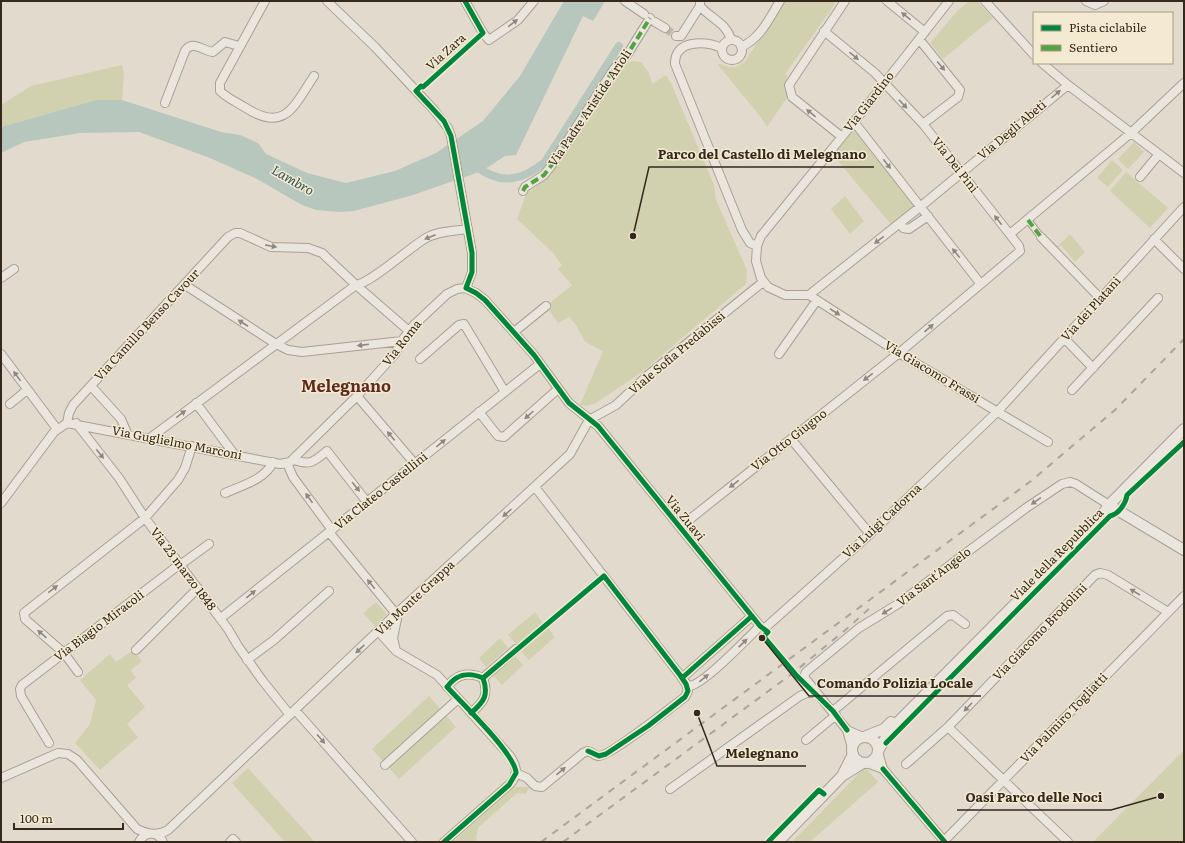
<svg xmlns="http://www.w3.org/2000/svg" width="1185" height="843" font-family="Literata,serif">
  <style>
    .green { fill: #d2d1af }
    .water { fill: #b7c7bd }
    .lines { fill: none; stroke-linecap: round; stroke-linejoin: round }
    .canal { stroke: #b7c7bd; stroke-width: 8 }
    .minor-tunnel { stroke: #bfb7a9; stroke-width: 8; stroke-dasharray: 8 4; stroke-linecap: butt }
    .pedestrian-casing { stroke: #a7a095; stroke-width: 8 }
    .minor-casing { stroke: #a7a095; stroke-width: 10 }
    .tertiary-casing { stroke: #a7a095; stroke-width: 12 }
    .pedestrian { stroke: #eae6dd; stroke-width: 6 }
    .minor { stroke: #eae6dd; stroke-width: 8 }
    .tertiary { stroke: #eae6dd; stroke-width: 10 }
    .rail { stroke: #aaa59d; stroke-width: 2; stroke-dasharray: 7 7; stroke-linecap: butt }
    .quiet { stroke: #53a341; stroke-width: 4; stroke-dasharray: 8 4; stroke-linecap: butt }
    .cycleway-casing { stroke: #f4e9d1; stroke-width: 8 }
    .cycleway { stroke: #00873e; stroke-width: 5 }
    .oneway { fill: #90887e }
    .labels { text-anchor: middle; stroke-width: 3; stroke-linejoin: round; paint-order: stroke }
    .street-label { font-size: 12px; fill: #35291e; stroke: #f4e9d1 }
    .water-label { font-size: 13px; font-style: italic; fill: #2e5451; stroke: #f4e9d1 }
    .district-label { font-size: 16px; font-weight: bold; fill: #602b1f; stroke: #f4e9d1 }
    .leader { fill: none; stroke: #35291e; stroke-width: 1.5 }
    .callout-dot { fill: #35291e; stroke: #f4e9d1; stroke-width: 1.5 }
    .callout-label { font-size: 13px; text-anchor: middle; font-weight: bold; fill: #35291e; stroke: #f4e9d1; stroke-width: 3; stroke-linejoin: round; paint-order: stroke }
  </style>
  <rect width="100%" height="100%" fill="#e2dacc"/>
  <path class="green" d="M784 1H837L786 73 787 82 784 87 788 96 767 127 760 116 718 65 720 63C729 70 739 68 746 60Z
    M969 1H977L993 18 943 59 930 43 957 11Z
    M634 61 641 62 649 73 652 84 666 75 671 83 714 185 716 200 747 270 746 284 642 372 596 403 587 406 580 405 603 351 585 342 576 325 569 317 558 323 546 306 572 285 558 269 562 265 552 252 517 219 526 194 550 175 619 72 627 63Z
    M122 65 124 73 122 100H96L1 127V105L31 86Z
    M856 125 920 207 894 228 833 155Z
    M1134 142 1144 152 1128 169 1118 159Z
    M1112 160 1123 170 1108 187 1097 178Z
    M1126 172 1168 208 1150 228 1110 191Z
    M845 196 864 221 850 234 831 209Z
    M1070 234 1085 252 1075 262 1061 245 1056 250 1054 247 1056 245 1058 246Z
    M376 602 387 614 375 626 363 613Z
    M535 612 543 624 518 646 508 635Z
    M546 625 555 637 529 660 519 649Z
    M500 638 508 648 486 667 479 658Z
    M133 650 142 661 131 670 136 678 127 685 145 707 127 724 138 737 100 770 75 743 90 724 96 700 80 680 110 654 116 662Z
    M515 656 523 665 502 685 493 675Z
    M429 696 456 727 399 779 372 749Z
    M1184 750V842H1093Z
    M865 767 878 782 810 842H792Z
    M248 768 315 842H285L232 783Z
    M513 787H529L526 794 517 793 478 828 476 837 477 842H453Z"/>
  <path class="water" d="M564 1H603L604 3 593 21 583 16 516 155 505 156 482 171 413 195 354 211 339 212 316 210 302 205 257 179 210 158 139 132 80 133 24 142 1 153V127L96 100H122L221 132 240 135 258 143 266 154 307 173 346 183 395 171 436 153 483 121 520 76Z"/>
  <g class="lines">
    <path class="canal" d="M474 165C500 185 520 182 545 162L619 46"/>
    <path class="minor-tunnel" d="M665 28 676 36"/>
    <defs>
      <path id="pedestrian" d="M1028 220 1041 237"/>
      <path id="minor" d="M265 1 220 83V91C227 98 238 103 246 108 285 133 294 106 314 76
        M327 1 375 47 434 110 448 128 451 136 472 253V272L466 288
        M465 1 483 33 489 40 518 20 534 1
        M625 1 644 14
        M700 1V6C711 19 727 23 731 40
        M887 1 925 32
        M949 1 854 122 761 236 757 246 756 261 761 278 768 287 785 295H809L899 353 1048 442
        M985 1 1034 55
        M1086 1 1095 5 1104 1
        M655 22 665 28
        M676 36H681L700 6
        M919 39 960 90 958 97 923 124
        M722 50a10 10 0 1 1 20 0a10 10 0 1 1-20 0Z
        M741 47C761 38 769 19 780 1
        M722 48C706 41 674 39 675 64L742 230 750 243 757 246
        M1042 63 1068 85 1184 173
        M165 103 185 51C192 39 203 51 213 52L225 42 239 46
        M854 122 980 283
        M842 137 792 97 789 85 845 1
        M1140 177 1159 154
        M523 191 525 187 544 175 551 166 614 69 627 55 650 18
        M900 223 903 228 909 229 928 216
        M1010 234 1131 133 1184 83
        M1041 237 1100 298
        M1154 239 1184 269
        M1 278 14 269
        M185 285 276 344 288 350 302 352 402 341
        M809 295 920 207 1068 85
        M514 332 546 306
        M1064 338 1093 368
        M1 354 57 429
        M779 354 817 300
        M420 359 459 325 464 324 505 392
        M91 386 121 419 127 433
        M1072 390 1158 298
        M357 396 415 464
        M196 403 234 454
        M10 404 27 390
        M479 412 498 436 504 437 558 389
        M67 423 69 413 73 405 228 237 235 233H240L271 247 308 248 322 253 356 285 409 331
        M76 423 119 478 145 518 228 629 238 646 262 680 290 715
        M150 438 356 285C371 283 409 248 426 238 438 231 454 231 468 229
        M791 439 870 534
        M294 460C311 466 314 461 327 451L367 502
        M287 463 293 477 332 530
        M225 493C241 486 266 479 273 462
        M1 503 54 432 67 423 280 464 290 462 357 396 395 354 403 339 414 325 447 294 457 289 465 288 476 293 485 300 534 355 569 403 598 426 760 626 765 628 870 534 998 411 1184 207
        M680 527 899 353 1020 251 1019 246 923 124 875 73 824 31
        M329 532 396 614 397 619 393 638
        M180 565 209 544
        M221 618 540 364
        M378 631 390 634 393 638 396 651 437 675 510 756C516 765 519 773 511 783L444 842
        M378 631 396 651
        M136 650 198 588
        M247 660 274 640 329 591
        M78 672 64 653 25 619 24 613 145 518 178 480 185 468 192 446
        M483 678 516 649
        M682 678 752 616
        M684 681 689 686C702 686 749 637 760 626
        M447 687C457 673 469 672 483 678 489 695 484 702 471 713
        M295 710 412 842
        M833 711 947 616 953 615 965 624
        M948 727 1068 842
        M847 730 804 677 806 672 859 628 898 604 1026 508 1062 484 1070 482 1076 484 1109 505
        M806 740 836 715
        M49 743 21 696 20 689 22 685 180 564
        M852 748 847 730 863 737
        M867 763 883 769 878 752
        M906 764 948 727 1095 575 1100 573 1108 575 1168 612
        M385 765 458 699
        M883 769 945 842
        M516 773 527 778 535 786 542 787 583 753 588 751C592 752 595 756 599 756 610 756 673 706 685 697L688 691 686 684 680 675 535 487
        M1 778 58 753 68 754 77 760 137 829C147 834 158 836 168 830L396 614 570 454 589 420 616 405 648 375 763 282
        M670 789 800 696 807 693H816
        M944 841 1184 596
        M139 842C145 831 158 831 163 842
        M230 842 233 839 236 842"/>
      <path id="tertiary" d="M1109 505 1184 550
        M852 750a13 13 0 1 1 26 0a13 13 0 1 1-26 0Z
        M864 737 884 729 891 722
        M878 751 889 732 895 725 1100 518 1109 505 1184 429
        M853 754 842 776 863 763
        M778 842 842 776"/>
    </defs>
    <use href="#pedestrian" class="pedestrian-casing"/>
    <use href="#minor" class="minor-casing"/>
    <use href="#tertiary" class="tertiary-casing"/>
    <use href="#pedestrian" class="pedestrian"/>
    <use href="#minor" class="minor"/>
    <use href="#tertiary" class="tertiary"/>
    <path class="rail" d="M541 842 1031 481 1116 409 1184 339
      M563 842 793 673 849 627 874 604"/>
    <path class="quiet" d="M523 191 525 187 544 175 551 166 614 69 627 55 650 18
      M1028 220 1041 237"/>
    <defs>
      <path id="cycleway" d="M465 1 483 33 423 87 421 86 416 91 444 121 451 136 472 253V272L466 288 476 293 485 300 534 355 569 403 598 426 760 626 768 632 764 636 765 638 797 676 833 711 847 730
        M483 678 604 576 680 675 686 684 688 691 685 697 648 726 606 754 599 756 588 751
        M682 678 752 616
        M886 743 1110 516C1119 514 1126 503 1127 495L1184 442
        M883 769 945 842
        M444 842 509 785 516 773C516 755 462 703 447 687 457 673 469 672 483 678 489 695 484 702 471 713
        M768 842 819 790 824 794"/>
    </defs>
    <use href="#cycleway" class="cycleway-casing"/>
    <use href="#cycleway" class="cycleway"/>
  </g>
  <defs><path id="oneway-solid" d="M-6-.8H1V-3.2L6.5 0L1 3.2V.8H-6Z"/></defs>
  <g class="oneway">
    <use href="#oneway-solid" transform="translate(906 16) rotate(-141)"/>
    <use href="#oneway-solid" transform="translate(513 23) rotate(-37)"/>
    <use href="#oneway-solid" transform="translate(854 56) rotate(40)"/>
    <use href="#oneway-solid" transform="translate(941 66) rotate(50)"/>
    <use href="#oneway-solid" transform="translate(1056 94) rotate(-40)"/>
    <use href="#oneway-solid" transform="translate(903 104) rotate(46)"/>
    <use href="#oneway-solid" transform="translate(811 113) rotate(-141)"/>
    <use href="#oneway-solid" transform="translate(887 164) rotate(52)"/>
    <use href="#oneway-solid" transform="translate(998 220) rotate(-128)"/>
    <use href="#oneway-solid" transform="translate(430 237) rotate(157)"/>
    <use href="#oneway-solid" transform="translate(879 240) rotate(142)"/>
    <use href="#oneway-solid" transform="translate(271 246) rotate(11)"/>
    <use href="#oneway-solid" transform="translate(956 253) rotate(-128)"/>
    <use href="#oneway-solid" transform="translate(835 312) rotate(33)"/>
    <use href="#oneway-solid" transform="translate(243 323) rotate(-147)"/>
    <use href="#oneway-solid" transform="translate(929 328) rotate(-41)"/>
    <use href="#oneway-solid" transform="translate(363 345) rotate(173)"/>
    <use href="#oneway-solid" transform="translate(17 376) rotate(-126)"/>
    <use href="#oneway-solid" transform="translate(868 377) rotate(142)"/>
    <use href="#oneway-solid" transform="translate(181 414) rotate(-37)"/>
    <use href="#oneway-solid" transform="translate(529 415) rotate(138)"/>
    <use href="#oneway-solid" transform="translate(391 436) rotate(-130)"/>
    <use href="#oneway-solid" transform="translate(441 443) rotate(-39)"/>
    <use href="#oneway-solid" transform="translate(100 454) rotate(52)"/>
    <use href="#oneway-solid" transform="translate(734 484) rotate(142)"/>
    <use href="#oneway-solid" transform="translate(356 487) rotate(51)"/>
    <use href="#oneway-solid" transform="translate(309 498) rotate(-126)"/>
    <use href="#oneway-solid" transform="translate(1036 501) rotate(145)"/>
    <use href="#oneway-solid" transform="translate(507 513) rotate(138)"/>
    <use href="#oneway-solid" transform="translate(371 584) rotate(-129)"/>
    <use href="#oneway-solid" transform="translate(53 589) rotate(-38)"/>
    <use href="#oneway-solid" transform="translate(1135 592) rotate(-149)"/>
    <use href="#oneway-solid" transform="translate(251 594) rotate(-39)"/>
    <use href="#oneway-solid" transform="translate(887 611) rotate(148)"/>
    <use href="#oneway-solid" transform="translate(42 634) rotate(-139)"/>
    <use href="#oneway-solid" transform="translate(743 643) rotate(-44)"/>
    <use href="#oneway-solid" transform="translate(360 649) rotate(137)"/>
    <use href="#oneway-solid" transform="translate(704 678) rotate(-39)"/>
    <use href="#oneway-solid" transform="translate(968 707) rotate(134)"/>
    <use href="#oneway-solid" transform="translate(321 739) rotate(49)"/>
    <use href="#oneway-solid" transform="translate(561 771) rotate(-40)"/>
  </g>
  <g class="labels">
    <g class="street-label">
      <text transform="translate(446 52) rotate(-42)" y="4">Via Zara</text>
      <text transform="translate(869 102) rotate(-52)" y="4">Via Giardino</text>
      <text transform="translate(590 108) rotate(-56)" y="4">Via Padre Aristide Arioli</text>
      <text transform="translate(1012 130) rotate(-40)" y="4">Via Degli Abeti</text>
      <text transform="translate(955 165) rotate(52)" y="4">Via Dei Pini</text>
      <text transform="translate(1091 309) rotate(-48)" y="4">Via dei Platani</text>
      <text transform="translate(147 325) rotate(-47)" y="4">Via Camillo Benso Cavour</text>
      <text transform="translate(402 343) rotate(-52)" y="4">Via Roma</text>
      <text transform="translate(677 353) rotate(-40)" y="4">Viale Sofia Predabissi</text>
      <text transform="translate(932 372) rotate(31)" y="4">Via Giacomo Frassi</text>
      <text transform="translate(789 440) rotate(-38)" y="4">Via Otto Giugno</text>
      <text transform="translate(177 443) rotate(11)" y="4">Via Guglielmo Marconi</text>
      <text transform="translate(381 491) rotate(-39)" y="4">Via Clateo Castellini</text>
      <text transform="translate(685 518) rotate(51)" y="4">Via Zuavi</text>
      <text transform="translate(882 521) rotate(-43)" y="4">Via Luigi Cadorna</text>
      <text transform="translate(1057 555) rotate(-45)" y="4">Viale della Repubblica</text>
      <text transform="translate(183 569) rotate(53)" y="4">Via 23 marzo 1848</text>
      <text transform="translate(934 577) rotate(-37)" y="4">Via Sant'Angelo</text>
      <text transform="translate(415 598) rotate(-43)" y="4">Via Monte Grappa</text>
      <text transform="translate(99 626) rotate(-37)" y="4">Via Biagio Miracoli</text>
      <text transform="translate(1040 632) rotate(-46)" y="4">Via Giacomo Brodolini</text>
      <text transform="translate(1064 718) rotate(-46)" y="4">Via Palmiro Togliatti</text>
    </g>
    <g class="water-label">
      <text transform="translate(293 180) rotate(30)" y="5">Lambro</text>
    </g>
    <g class="district-label">
      <text x="346" y="392">Melegnano</text>
    </g>
  </g>
  <path class="leader" d="M633 236L649 167H874M762 638L809 696H981M697 713L717 766H806M1161 796L1111 810H957"/>
  <g class="callout-dot">
    <circle cx="633" cy="236" r="4"/>
    <circle cx="762" cy="638" r="4"/>
    <circle cx="697" cy="713" r="4"/>
    <circle cx="1161" cy="796" r="4"/>
  </g>
  <g class="callout-label">
    <text x="762" y="159">Parco del Castello di Melegnano</text>
    <text x="895" y="688">Comando Polizia Locale</text>
    <text x="762" y="758">Melegnano</text>
    <text x="1034" y="802">Oasi Parco delle Noci</text>
  </g>
  <rect width="1185" height="843" fill="none" stroke="#35291e" stroke-width="4"/>
  <rect x="1033" y="12" width="140" height="52" fill="#f4e9d1" stroke="#a89c89"/>
  <rect x="1041" y="25" width="20" height="6" fill="#00873e" stroke="#a89c89"/>
  <text x="1069" y="32" font-size="12" fill="#35291e">Pista ciclabile</text>
  <rect x="1041" y="45" width="20" height="6" fill="#53a341" stroke="#a89c89"/>
  <text x="1069" y="52" font-size="12" fill="#35291e">Sentiero</text>
  <path d="M14 823v6h109v-6" fill="none" stroke="#35291e" stroke-width="2"/>
  <text x="20" y="823" font-size="12" fill="#35291e" stroke="#f4e9d1" stroke-width="3" paint-order="stroke">100 m</text>
</svg>
